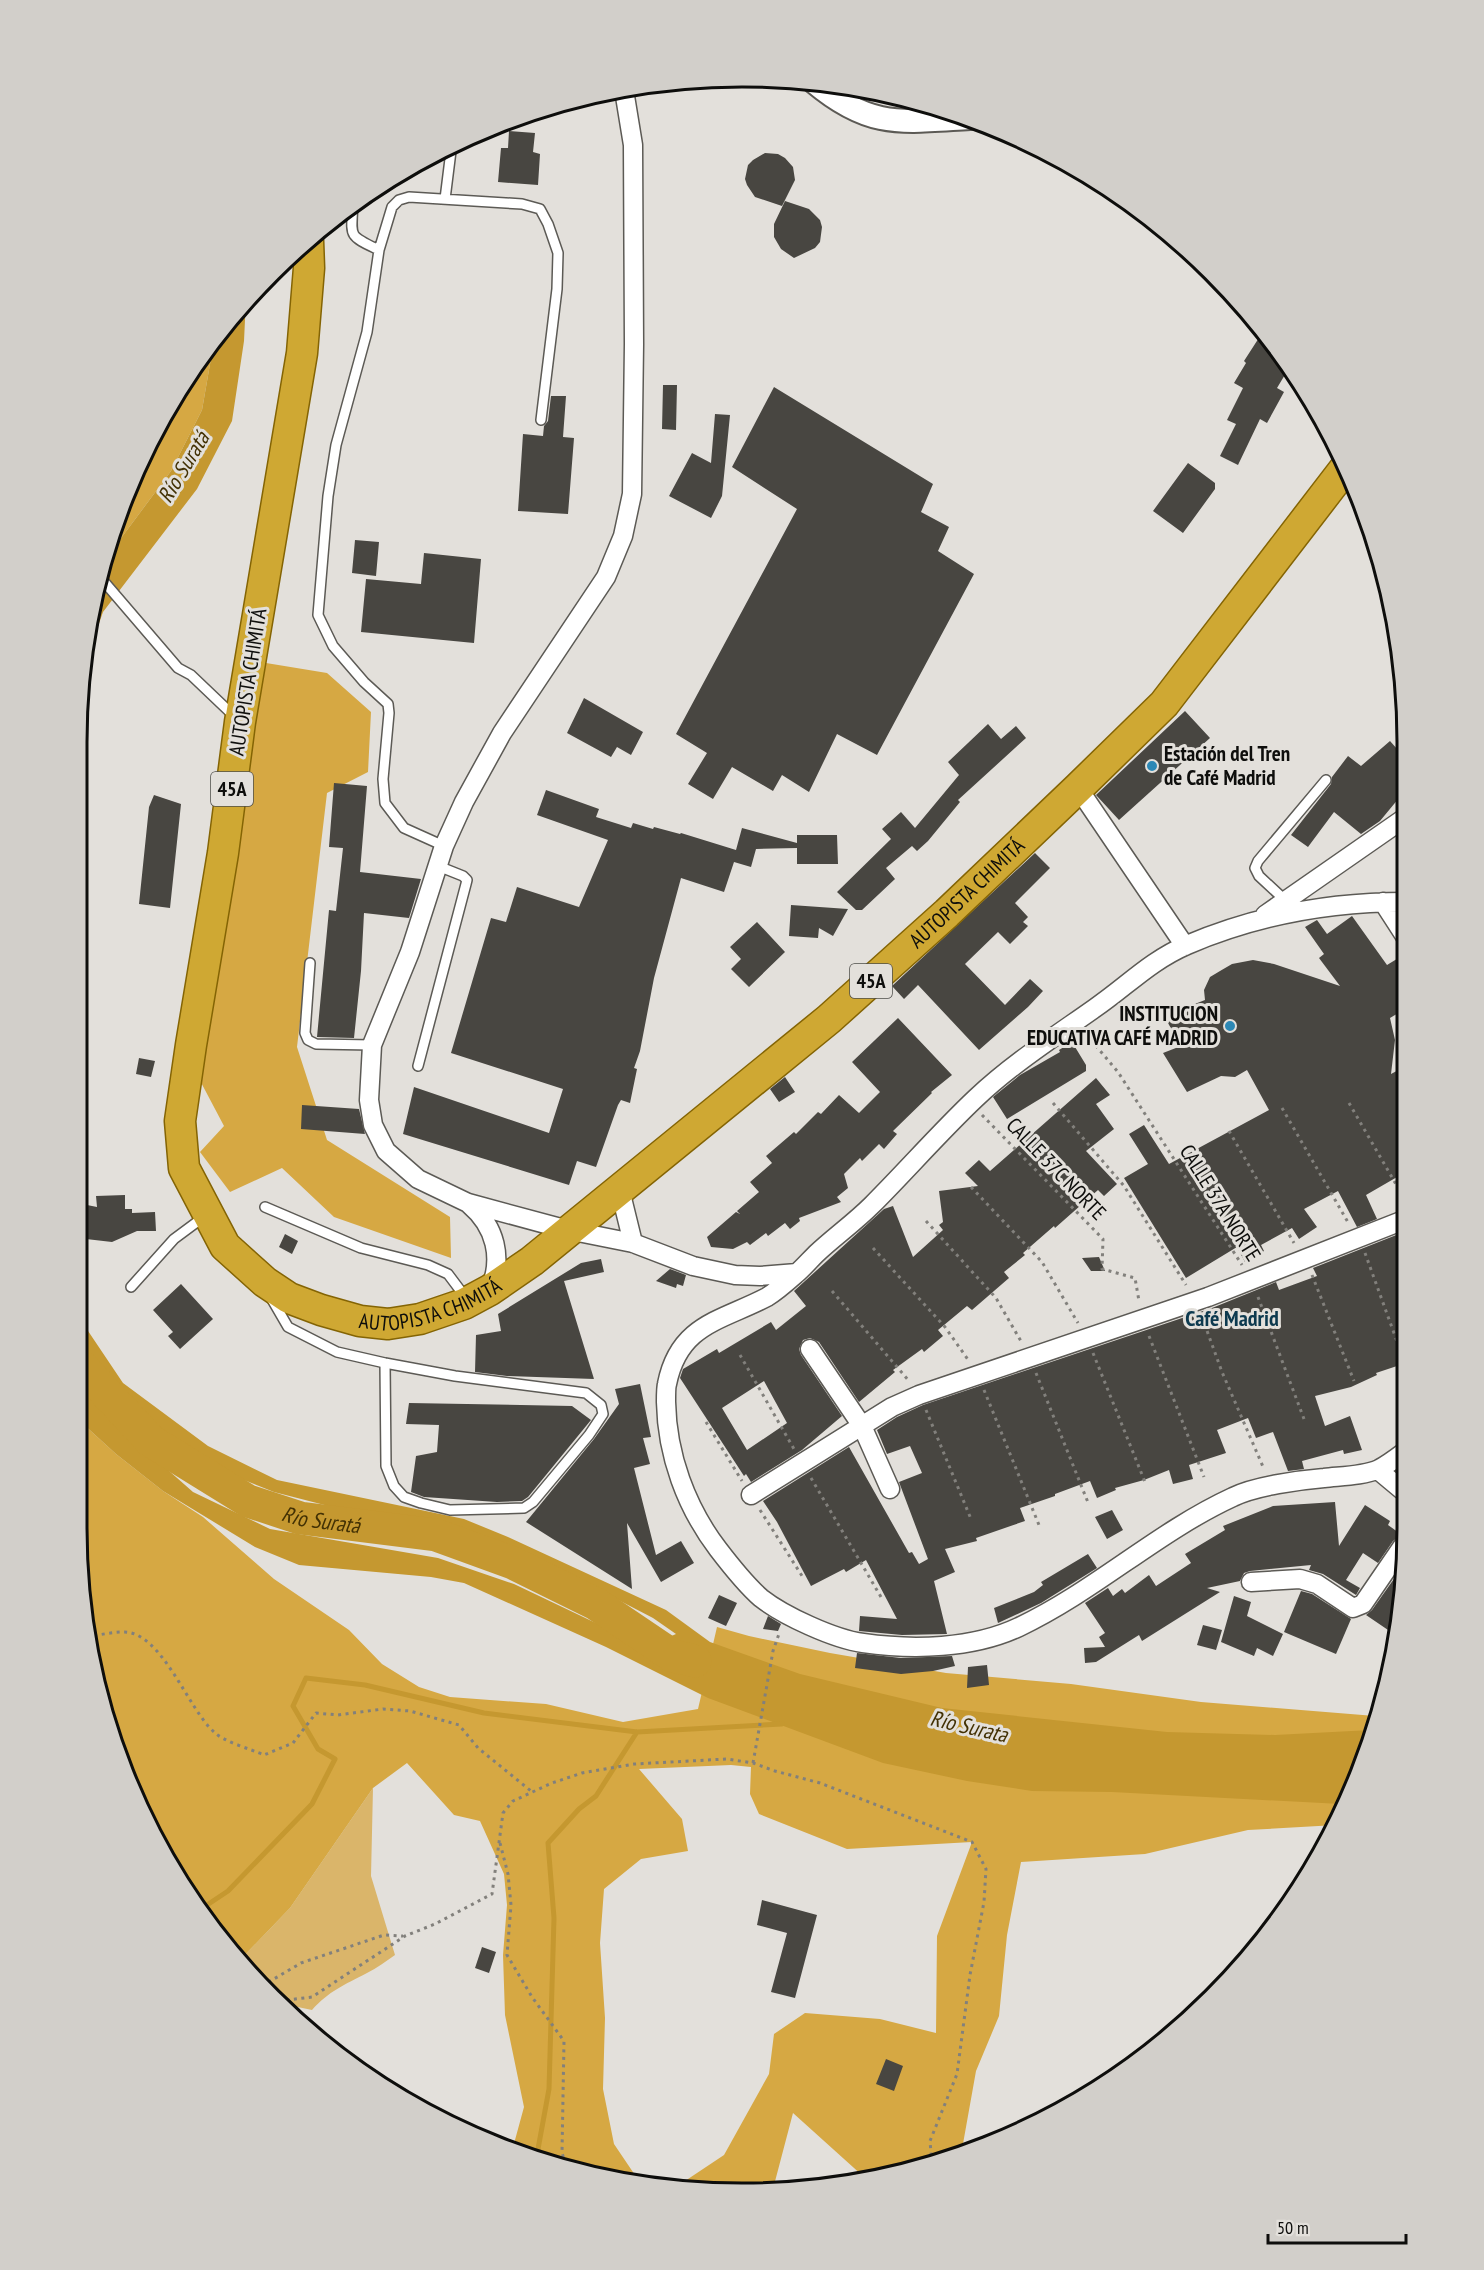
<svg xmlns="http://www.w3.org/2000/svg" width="1484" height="2270" font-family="'PT Sans Narrow',sans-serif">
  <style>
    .green { fill: #dab56a }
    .forest { fill: #d6a843 }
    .water { fill: #c59830 }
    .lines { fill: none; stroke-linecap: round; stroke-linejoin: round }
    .stream { stroke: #c59830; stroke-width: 5 }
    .river { stroke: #c59830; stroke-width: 33 }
    .building { fill: #484641; fill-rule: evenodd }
    .service-casing { stroke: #5c5a55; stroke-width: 12 }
    .minor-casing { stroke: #5c5a55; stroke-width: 21 }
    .tertiary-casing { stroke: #5c5a55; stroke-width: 26 }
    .trunk-casing { stroke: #846404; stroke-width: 33 }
    .path { stroke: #82807c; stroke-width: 3; stroke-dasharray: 3 4.5; stroke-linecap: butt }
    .service { stroke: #fff; stroke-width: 9 }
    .minor { stroke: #fff; stroke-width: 18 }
    .tertiary { stroke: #fff; stroke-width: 22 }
    .trunk { stroke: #cfa833; stroke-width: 30 }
    .poi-dot { fill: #2c88b5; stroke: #e3e0db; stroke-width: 2 }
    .labels { text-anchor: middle; stroke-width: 6; stroke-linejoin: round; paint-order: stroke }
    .shield { fill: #e3e0db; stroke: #4e4d4a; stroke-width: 1.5 }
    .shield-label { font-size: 20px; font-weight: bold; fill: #0e0e0c }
    .street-label { font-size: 21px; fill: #0e0e0c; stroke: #e3e0db }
    .poi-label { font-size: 21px; font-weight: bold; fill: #0e0e0c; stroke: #e3e0db; text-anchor: start }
    .water-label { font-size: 22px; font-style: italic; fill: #433104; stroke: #e3e0db }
    .neighbourhood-label { font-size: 22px; font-weight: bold; fill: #0d3a4f; stroke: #e3e0db }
    .rim { fill: none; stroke: #0e0e0c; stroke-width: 3 }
  </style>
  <rect width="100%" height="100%" fill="#e3e0db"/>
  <path class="green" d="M373 1788 371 1876 395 1955C386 1961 377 1968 367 1973 344 1985 329 1991 312 2010L293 2006 286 2008 238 1962 290 1908Z"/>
  <path class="forest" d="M213 347 202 410 171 471 104 561 112 528 145 448Z
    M260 662 327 673 371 712 368 772 327 793 297 1047 327 1140 450 1217 451 1258 334 1217 282 1168 230 1192 200 1152 224 1126 196 1073Z
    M82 1423 116 1454 163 1491 203 1517 274 1579 349 1630 382 1664 419 1687 450 1697 546 1704 623 1722 698 1709 717 1627 749 1636 830 1653 946 1673 1071 1684 1201 1702 1375 1716 1357 1783 1336 1825 1248 1830 1145 1854 1021 1862 1007 1935 999 2016 976 2071 961 2155 915 2171 864 2177 793 2113 773 2189 742 2193 676 2187 724 2155 769 2074 774 2034 805 2013 880 2019 936 2033 937 1936 972 1842 847 1849 759 1814 750 1794 751 1767 731 1765 639 1769 682 1819 688 1851 641 1859 604 1889 600 1943 605 2018 603 2089 614 2144 641 2184C600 2180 550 2168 512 2151L524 2107 505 2015 503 1955 507 1905 504 1874 480 1821 454 1815 407 1763 373 1788 290 1908 238 1962 189 1898 112 1742 82 1615Z"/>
  <path class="water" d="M246 299 244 341 232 421 197 489 103 612 82 672V655L104 561 171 471 202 410 213 347Z
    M82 1322 123 1383 208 1446 277 1480 464 1519 508 1537 666 1610 710 1642 800 1674 942 1708 1167 1732 1275 1735 1371 1730 1362 1763 1341 1804 1112 1792 1032 1791 967 1781 883 1763 708 1698 606 1647 464 1583 431 1577 299 1565 255 1547 163 1491 116 1454 82 1423V1374L101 1404 135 1441 193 1492 270 1529 438 1558 514 1584 600 1625 651 1645 676 1634 653 1618 549 1564 471 1532 405 1517 344 1510 274 1492 244 1480 181 1445 129 1409 82 1359Z"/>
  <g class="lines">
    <path class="stream" d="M198 1911 228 1891 312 1804 335 1759 318 1749 293 1706 306 1678 365 1685 484 1713 637 1732 782 1724
      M536 2160 549 2089 554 1918 548 1843 579 1809 596 1796 637 1732"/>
    <path class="river" id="s1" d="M82 1367 151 1441 248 1501 300 1518 436 1535 513 1563 596 1604 673 1656 695 1661"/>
  </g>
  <path class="building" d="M509 131 535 133 533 152 540 154 538 185 498 182 501 148H508Z
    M765 153 778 154 785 158 793 167 795 180 782 206 755 197 747 185 745 179 748 165 753 160Z
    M785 201 809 209 820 220 822 227 820 242 815 248 794 258 781 249 774 237V224Z
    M1264 330 1289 368 1277 388 1284 392 1267 423 1260 419 1238 465 1220 456 1236 424 1227 420 1243 388 1234 383 1246 363 1244 361Z
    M663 385H677L676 430 662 429Z
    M774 387 933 484 921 512 949 527 938 551 974 574 877 755 837 734 809 792 782 775 773 791 732 767 713 799 688 784 707 753 676 734 797 509 732 467Z
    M551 396H566L563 437 574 438 568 514 518 511 523 434 543 436 544 426 548 421Z
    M715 414 730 415 722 496 711 518 669 496 692 453 711 463Z
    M1188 463 1215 483V489L1183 533 1153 511Z
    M355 540 379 542 376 576 352 573Z
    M424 553 481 559 474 643 361 632 366 579 421 584Z
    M584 698 643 732 631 755 617 747 611 757 567 733Z
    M1185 711 1210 738 1119 820 1096 795Z
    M988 724 1001 739 1016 726 1026 738 958 800 960 802 928 841 917 851 912 846 886 868 895 879 862 910H856L837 892 891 839 882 829 901 812 915 828 959 775 948 762Z
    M1390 741 1406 759V806L1399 798 1380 821 1361 834 1334 812 1308 847 1291 835 1331 784 1332 777 1348 756 1361 766Z
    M334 783 367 786 360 872 421 879 409 918 364 913 361 971 354 1038 317 1037 329 910 336 911 343 848 329 847Z
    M546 790 599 809 596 817 631 828 633 823 653 829 654 827 680 834 681 833 736 850 742 828 797 843V835H837L838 864H797V848L756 849 751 867 734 862 724 892 681 878 654 978 640 1051 634 1068 637 1069 630 1103 621 1100 618 1105 596 1167 577 1161 569 1185 403 1134 414 1087 549 1133 563 1089 451 1053 491 918 506 922 517 887 579 907 608 840 537 815Z
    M154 795 181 804 170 908 139 904 149 807Z
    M1035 853 1050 868 1015 903 1028 917 1023 922 1028 926 1010 944 998 932 965 964 1005 1005 1030 979 1043 991 1028 1007 979 1050 918 985 904 999 892 986Z
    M791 905 848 909 833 936 819 928 818 938 789 936Z
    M1352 916 1387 965 1405 954V1009L1390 1018 1395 1040 1391 1074 1404 1067V1173L1366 1195 1377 1219 1357 1227 1338 1191 1304 1209 1317 1227 1299 1239 1292 1228 1261 1245 1264 1251 1245 1262 1237 1247 1186 1278 1124 1178 1148 1164 1129 1134 1144 1125 1169 1164 1269 1110 1247 1070 1235 1077 1221 1076 1187 1092 1163 1053 1181 1046 1164 1016 1205 1000 1204 990 1210 977 1220 971 1232 964 1253 960 1274 964 1340 986 1319 958 1324 954 1305 927 1317 920 1327 934Z
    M757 922 785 952 749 987 731 969 741 959 730 947Z
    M898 1018 952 1075 931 1092 932 1093 893 1131 897 1134 884 1149 879 1144 862 1161 860 1158 844 1174 848 1188 837 1197 841 1202 799 1218 800 1221 790 1229 785 1223 768 1236 766 1233 750 1245 747 1242 733 1249 711 1247 707 1237 736 1212 740 1214 737 1211 759 1192 750 1182 772 1163 766 1156 794 1132 796 1134 818 1112 821 1114 839 1095 859 1113 880 1092 852 1062Z
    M1072 1042 1086 1065V1071L1007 1119 993 1097 1020 1075 1060 1052 1059 1050Z
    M139 1058 155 1061 151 1077 136 1074Z
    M785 1077 795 1092 779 1102 770 1089Z
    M1096 1078 1110 1095 1096 1104 1114 1129 1086 1151 1117 1184 1104 1196 1098 1190 1055 1228 1054 1226 1023 1253 1025 1255 1004 1272 1009 1278 972 1310 967 1306 938 1330 943 1336 924 1352 922 1349 893 1370 895 1372 859 1402 819 1342 810 1338 803 1340 799 1349 801 1355 842 1416 802 1450 751 1482 746 1474 744 1476 680 1378 683 1369 717 1349 719 1353 771 1322 776 1330 806 1306 794 1291 884 1209 893 1206 913 1257 943 1230 939 1225 943 1222 939 1191 978 1186 965 1173 979 1160 990 1171ZM764 1381 787 1423 747 1450 722 1408Z
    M302 1105 359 1109 365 1134 301 1129Z
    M125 1195V1209H132V1213L155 1212 156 1231H137L112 1242 86 1239 82 1221V1204L97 1207 96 1196Z
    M1404 1232 1403 1364 1376 1373 1377 1375 1351 1387 1315 1396 1325 1426 1350 1416 1362 1450 1344 1454 1343 1450 1302 1461 1304 1469 1288 1471 1273 1432 1256 1438 1248 1418 1217 1430 1226 1453 1189 1465 1193 1479 1173 1484 1169 1470 1144 1480 1115 1488 1116 1490 1097 1498 1090 1481 1055 1494V1496L1020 1508 1025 1521 976 1538 977 1541 945 1549 955 1572 934 1581 947 1634 902 1635 859 1631 860 1616 897 1619 866 1560 846 1572 844 1569 811 1586 777 1522 763 1501 849 1447 909 1553 912 1552 919 1564 928 1559 899 1482 922 1473 910 1446 887 1454 877 1430 897 1417 923 1405 1212 1308 1276 1282 1279 1290 1317 1276 1313 1268Z
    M285 1234 298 1241 292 1254 279 1247Z
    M1099 1257 1105 1271H1091L1082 1258Z
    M601 1259 604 1272 564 1281 594 1379 507 1376 475 1372 476 1335 501 1331 498 1314 581 1263Z
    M670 1269 686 1275 683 1286 677 1284 676 1288 656 1281Z
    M181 1284 213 1319 180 1349 168 1336 173 1332 153 1310Z
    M640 1384 651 1437 643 1438 650 1464 634 1468 656 1555 681 1541 694 1563 661 1582 627 1523 632 1589 526 1522 594 1439 619 1404 615 1389Z
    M409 1403 572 1406 591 1420 528 1497 522 1501 497 1502 424 1497 411 1492 416 1456 437 1452 439 1425 406 1424Z
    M1335 1502 1339 1546 1365 1505 1390 1521 1388 1525 1402 1535 1393 1541 1378 1563 1363 1553 1346 1580 1360 1588 1356 1595 1323 1574 1309 1570 1311 1565 1250 1571 1244 1573 1240 1581 1207 1588 1220 1592 1142 1641 1139 1635 1096 1662 1085 1663 1084 1648 1105 1647 1099 1637 1105 1633 1085 1603 1108 1588 1113 1596 1122 1589 1125 1593 1149 1575 1156 1586 1191 1563 1185 1554 1225 1530 1223 1526 1273 1506Z
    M1112 1510 1123 1530 1107 1539 1095 1517Z
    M1088 1554 1097 1568 1041 1603 998 1623 994 1608 1034 1592 1043 1585 1041 1582Z
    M1396 1576 1402 1580V1615L1391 1632 1366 1615 1372 1610Z
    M1301 1591 1312 1594 1351 1619 1336 1654 1284 1632Z
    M719 1595 737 1603 726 1626 708 1618Z
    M1234 1596 1251 1602 1247 1616 1283 1634 1273 1656 1257 1648 1254 1656 1221 1642Z
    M768 1616 781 1624 778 1631 763 1629Z
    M1203 1625 1222 1630 1216 1650 1197 1645Z
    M857 1653 901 1658 952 1656 955 1666 933 1671 901 1674 855 1668Z
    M987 1665 989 1685 967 1688 968 1667Z
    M762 1900 817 1915 795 1998 771 1992 787 1933 757 1925Z
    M482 1947 496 1952 489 1973 475 1968Z
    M886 2059 903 2066 894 2091 876 2084Z"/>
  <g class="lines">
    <defs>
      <path id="service" d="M445 199 452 143
        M353 204C351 238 348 235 379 250
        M100 577 178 668 191 675 234 716
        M444 846 404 828 385 803 383 779 389 713 388 704 364 682 333 646 318 615 328 496 336 445 367 332 379 250 392 207 399 200 409 197 522 204 540 209 548 224 558 253 557 289 541 420
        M1287 902 1259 876 1255 868 1258 861 1326 780
        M310 963 305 1033 308 1040 316 1044 372 1045
        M418 1066 466 884 467 880 463 876 438 866
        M265 1207 361 1248 428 1265 448 1274 460 1290 463 1299
        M131 1287 174 1239 205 1216
        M270 1296 288 1327 337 1352 385 1363 455 1376 586 1393 601 1405 603 1414 589 1435 533 1502 524 1508 450 1510 421 1503 404 1497 394 1486 386 1466 385 1363"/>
      <path id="minor" d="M624 90 633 145 634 344 632 494 623 536 606 577 502 733 464 802 444 846 410 952 372 1045 369 1100 373 1125 386 1151 418 1179 468 1203 568 1230 633 1243 693 1266 735 1275 760 1276 797 1273
        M1078 788 1185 946
        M1383 902 1405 936
        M1265 915 1406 817
        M620 1190 633 1243
        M469 1204C496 1227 503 1258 490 1290
        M810 1349 862 1426 890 1489
        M1403 1453C1395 1459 1387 1465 1379 1469 1363 1476 1342 1476 1324 1478 1300 1480 1255 1486 1233 1497 1157 1532 1095 1591 1019 1627 973 1649 912 1650 863 1643 834 1639 784 1616 761 1598 745 1584 731 1566 718 1549 686 1507 667 1455 666 1402 666 1399 666 1387 667 1384 679 1324 721 1321 767 1297 777 1291 787 1282 796 1274 803 1268 809 1261 816 1254 834 1237 854 1223 872 1205 907 1170 940 1132 976 1098 1012 1064 1054 1037 1095 1008 1127 986 1150 961 1187 945 1255 916 1331 902 1405 902
        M1378 1470 1402 1490
        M751 1495 892 1407 919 1395 1208 1297 1404 1220
        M1251 1582 1300 1579 1317 1584 1353 1608 1363 1604 1402 1547"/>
      <path id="tertiary" d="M814 82C870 129 901 122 970 118"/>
      <g id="trunk">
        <path id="s2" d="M308 241 309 268 302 353 240 722 223 853 191 1045 180 1121 184 1168 225 1246 265 1282 289 1298 321 1310 360 1321 388 1324 420 1319 464 1304 490 1290 532 1261 829 1019 947 913 1078 788 1164 704 1346 467"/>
      </g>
    </defs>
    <use href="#service" class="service-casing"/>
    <use href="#minor" class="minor-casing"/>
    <use href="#tertiary" class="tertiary-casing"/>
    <use href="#trunk" class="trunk-casing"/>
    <path class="path" d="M1086 1034 1118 1072 1242 1265
      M1053 1103 1124 1186 1186 1285
      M1349 1103 1404 1198
      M1282 1108 1349 1224
      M982 1115 1103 1239 1102 1269 1135 1278 1139 1301
      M1229 1131 1294 1243
      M971 1187 1042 1262 1078 1323
      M926 1221 996 1298 1022 1343
      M873 1248 945 1327 969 1361
      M1365 1253 1403 1358
      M1312 1275 1354 1381
      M832 1291 909 1381
      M1258 1297 1304 1419
      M1202 1317 1222 1372 1264 1469
      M1149 1336 1204 1477
      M1093 1353 1145 1482
      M740 1355 794 1449
      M1036 1373 1089 1505
      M984 1390 1039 1525
      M926 1410 971 1519
      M706 1422 742 1481
      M811 1478 881 1597
      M760 1510 804 1579
      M87 1637C99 1635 112 1632 124 1632 162 1632 188 1709 214 1732 224 1742 251 1749 264 1755L293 1743 316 1713 338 1715 383 1709 410 1711 459 1725 478 1748 531 1791
      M753 1763 773 1651 780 1631
      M500 1843 508 1874 511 1905 507 1955 532 1997 564 2041 562 2153 567 2168
      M262 1986 301 1963 384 1935 403 1936
      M279 2001 312 1997 405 1936 435 1924 492 1894 503 1813 513 1801 552 1783 582 1773 634 1764 727 1759 753 1763 775 1771 820 1783 972 1842 986 1869 984 1902 970 1975 957 2074 930 2141 932 2165"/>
    <use href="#service" class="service"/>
    <use href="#minor" class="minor"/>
    <use href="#tertiary" class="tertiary"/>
    <use href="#trunk" class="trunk"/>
  </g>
  <g class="poi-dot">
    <circle cx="1152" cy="766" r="6"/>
    <circle cx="1230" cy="1026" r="6"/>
  </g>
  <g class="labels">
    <g class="shield">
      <rect x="211" y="772" width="42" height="34" rx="4.5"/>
      <rect x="850" y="964" width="42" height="34" rx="4.5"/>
    </g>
    <g class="shield-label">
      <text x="232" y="796">45A</text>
      <text x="871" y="988">45A</text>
    </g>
    <g class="street-label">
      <text transform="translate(248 682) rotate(-81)" y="7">AUTOPISTA CHIMITÁ</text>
      <text dy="7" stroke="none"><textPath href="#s2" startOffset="1940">AUTOPISTA CHIMITÁ</textPath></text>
      <text transform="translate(1056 1169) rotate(46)" y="7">CALLE 37C NORTE</text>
      <text transform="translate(1220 1203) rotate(58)" y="7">CALLE 37A NORTE</text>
      <text dy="7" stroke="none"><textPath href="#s2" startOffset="1256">AUTOPISTA CHIMITÁ</textPath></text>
    </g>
    <g class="poi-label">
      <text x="1164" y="761">Estación del Tren<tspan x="1164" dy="24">de Café Madrid</tspan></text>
      <text x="1218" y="1021" text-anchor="end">INSTITUCION<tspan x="1218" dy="24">EDUCATIVA CAFÉ MADRID</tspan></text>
    </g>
    <g class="water-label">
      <text transform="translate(183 467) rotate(-59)" y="8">Río Suratá</text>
      <text dy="8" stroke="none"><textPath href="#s1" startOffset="291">Río Suratá</textPath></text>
      <text transform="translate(969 1726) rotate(13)" y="8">Río Surata</text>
    </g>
    <g class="neighbourhood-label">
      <text x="1232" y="1326">Café Madrid</text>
    </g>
  </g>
  <path d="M0 0H1484V2270H0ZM742 87H742A655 655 0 0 1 1397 742V1528A655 655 0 0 1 742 2183H742A655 655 0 0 1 87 1528V742A655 655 0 0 1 742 87Z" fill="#d2cfca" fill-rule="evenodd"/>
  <path class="rim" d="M742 87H742A655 655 0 0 1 1397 742V1528A655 655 0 0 1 742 2183H742A655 655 0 0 1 87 1528V742A655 655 0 0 1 742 87Z"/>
  <path d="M1268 2234v9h138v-9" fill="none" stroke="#0e0e0c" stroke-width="3"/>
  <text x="1277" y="2234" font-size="18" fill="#0e0e0c" stroke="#e3e0db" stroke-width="4.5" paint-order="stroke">50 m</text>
</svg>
